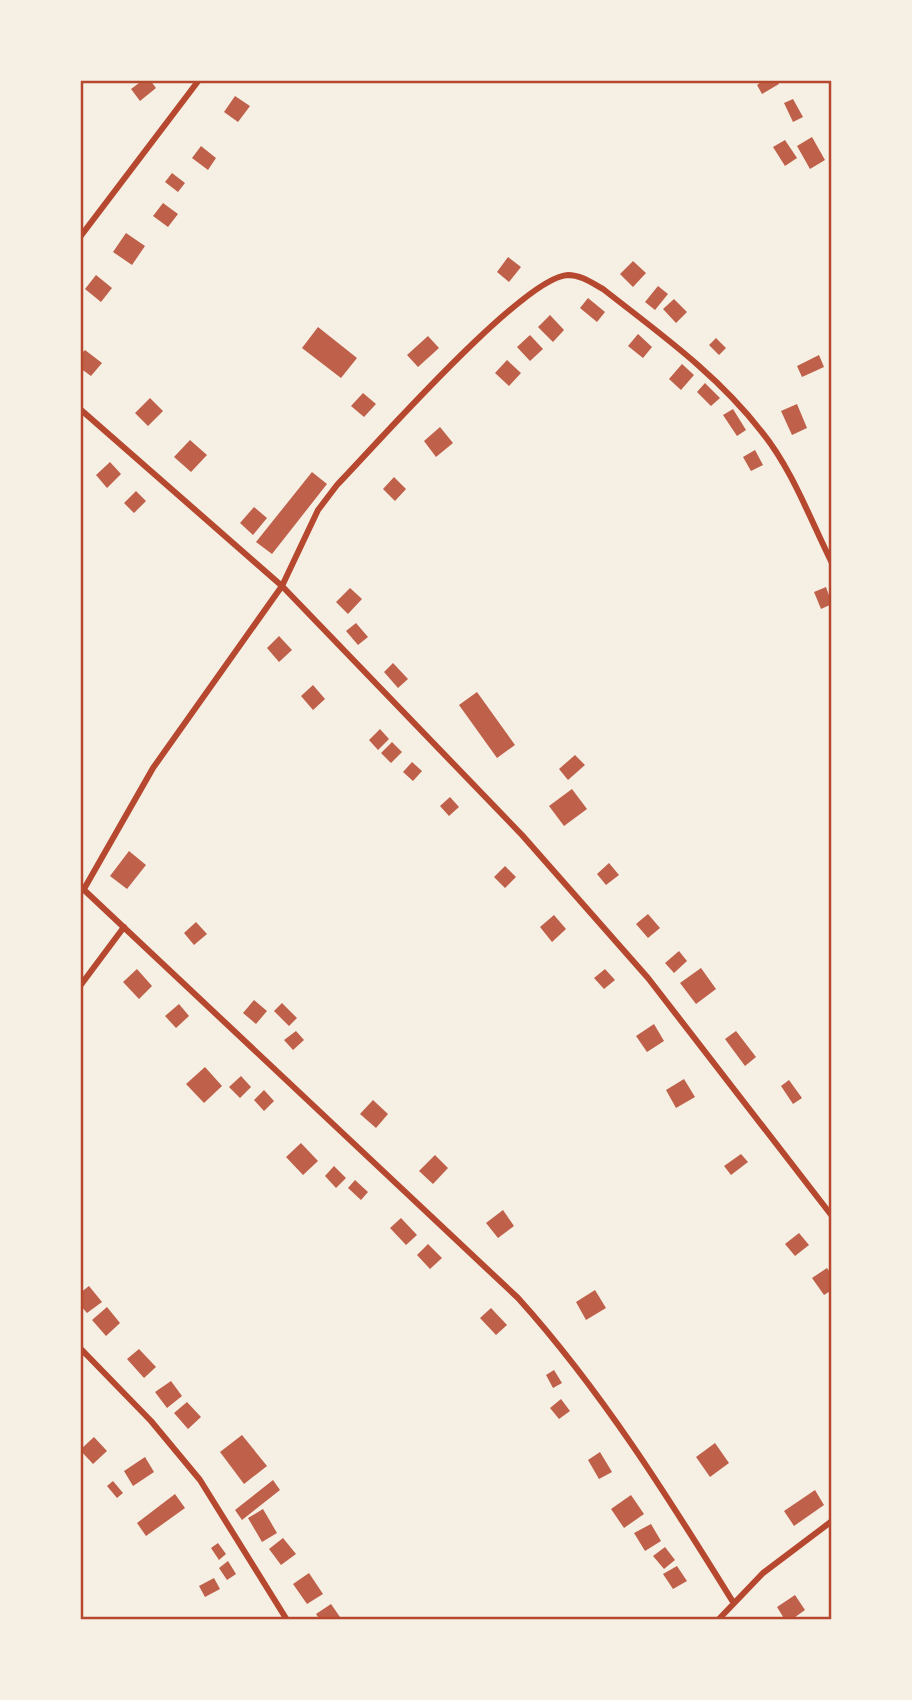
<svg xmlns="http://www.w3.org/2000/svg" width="912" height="1700" font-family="'Alegreya Sans',sans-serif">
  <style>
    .building { fill: #bf614a }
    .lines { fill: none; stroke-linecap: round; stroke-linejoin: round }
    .minor { stroke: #b5482f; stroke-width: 6 }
    .neatline { fill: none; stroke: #b5482f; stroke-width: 2.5 }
  </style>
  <rect width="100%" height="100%" fill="#f6efe4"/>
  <path class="building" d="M143 80H150L156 88 140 101 131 89Z
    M764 80H777L779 84 762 94 757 85Z
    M235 96 250 106 238 122 224 112Z
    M793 99 803 117 793 122 784 103Z
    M812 137 825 160 810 169 797 146Z
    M785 140 797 158 785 166 773 147Z
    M201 146 216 158 208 170 192 158Z
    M172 173 185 183 178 192 165 182Z
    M163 203 178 214 168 227 153 216Z
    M126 233 145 246 132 265 113 252Z
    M508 257 521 267 509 282 497 272Z
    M633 261 646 273 633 287 620 274Z
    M96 275 112 288 101 302 85 289Z
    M658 286 668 294 655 310 645 302Z
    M588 298 605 312 597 322 580 308Z
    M674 299 687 312 676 323 663 309Z
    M550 315 564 330 553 342 538 327Z
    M318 327 357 358 341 378 302 348Z
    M638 334 652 347 643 358 628 346Z
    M530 335 543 349 530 361 517 347Z
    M428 336 439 348 418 367 407 355Z
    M716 338 726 348 719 355 709 345Z
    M85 350 102 363 91 376 80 368V355Z
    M819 355 824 367 802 377 797 366Z
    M507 360 521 373 509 386 495 373Z
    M682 364 694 375 681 390 669 379Z
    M705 383 720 398 711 406 697 392Z
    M363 393 376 404 364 417 351 406Z
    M150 398 163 411 148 426 135 413Z
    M797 404 807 428 792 435 781 411Z
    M733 409 746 430 737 436 723 415Z
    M440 427 453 443 436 457 424 441Z
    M190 440 207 455 191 472 174 457Z
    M755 450 763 465 751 471 743 457Z
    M110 462 121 474 107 488 96 475Z
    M312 472 327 484 272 554 256 542Z
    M394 477 406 489 395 501 383 489Z
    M136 491 146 501 134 513 124 503Z
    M254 507 267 518 253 535 240 523Z
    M826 587 832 604 821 609 814 592Z
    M350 588 362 599 348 614 336 602Z
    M356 623 368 637 358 645 346 631Z
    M279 636 292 650 279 662 267 648Z
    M393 663 408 679 398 688 384 672Z
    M313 685 325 699 313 710 301 696Z
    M477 692 515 745 497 758 459 705Z
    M380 729 389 739 378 750 369 740Z
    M392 742 402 752 391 763 381 753Z
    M575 755 585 765 568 780 559 769Z
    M412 762 422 771 413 781 403 772Z
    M572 789 587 809 564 826 549 806Z
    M450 797 459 807 449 816 440 806Z
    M129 851 146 865 127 889 110 876Z
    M609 863 619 875 606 885 597 874Z
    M505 866 516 877 505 888 494 877Z
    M648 914 660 928 648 938 636 924Z
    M554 915 566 929 552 942 540 927Z
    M196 922 207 934 194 945 184 933Z
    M679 951 687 961 674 973 665 963Z
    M701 968 716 989 696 1004 680 983Z
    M137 969 152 986 139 999 123 982Z
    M605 969 615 980 604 989 594 978Z
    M254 1000 267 1011 256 1024 243 1013Z
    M282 1003 297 1018 289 1026 274 1011Z
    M179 1004 189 1016 176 1028 165 1016Z
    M654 1024 664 1041 647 1052 636 1036Z
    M296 1031 304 1040 293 1050 284 1040Z
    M736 1031 756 1057 745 1066 725 1039Z
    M205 1067 222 1086 204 1103 186 1084Z
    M241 1076 251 1087 240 1098 229 1087Z
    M684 1079 695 1097 676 1108 666 1090Z
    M789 1080 802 1098 793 1104 781 1086Z
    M264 1090 274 1101 264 1111 254 1100Z
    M373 1100 388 1114 376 1128 360 1114Z
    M301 1143 318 1161 303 1175 286 1157Z
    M741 1154 748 1162 731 1175 724 1166Z
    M435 1155 448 1168 433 1184 419 1171Z
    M334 1166 346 1178 336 1188 325 1176Z
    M355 1180 368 1192 361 1200 348 1188Z
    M503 1210 514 1226 498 1238 486 1223Z
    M401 1218 417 1235 406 1245 390 1228Z
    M799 1233 809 1245 795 1256 785 1244Z
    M428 1244 442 1258 430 1269 417 1255Z
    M827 1268 832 1275V1290L824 1295 812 1278Z
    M89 1286 102 1302 87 1313 80 1305V1293Z
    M595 1290 606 1308 586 1320 576 1302Z
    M107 1307 120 1323 106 1336 92 1320Z
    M491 1308 507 1325 496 1335 480 1318Z
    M139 1349 156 1367 144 1378 127 1359Z
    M554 1370 562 1383 553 1388 546 1375Z
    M171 1381 182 1396 167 1408 155 1392Z
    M561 1399 570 1411 559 1419 550 1408Z
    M187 1402 201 1417 188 1429 174 1413Z
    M242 1435 267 1466 244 1484 220 1452Z
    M94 1437 107 1451 93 1464 80 1450Z
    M715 1443 729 1463 710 1477 696 1457Z
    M600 1452 612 1472 599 1479 588 1460Z
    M145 1457 154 1472 133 1486 124 1471Z
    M273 1480 280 1490 242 1520 235 1510Z
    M113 1481 123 1493 117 1498 107 1486Z
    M815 1490 824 1505 794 1526 784 1511Z
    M175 1494 185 1508 146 1536 137 1523Z
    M631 1495 644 1514 624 1528 611 1509Z
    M263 1509 277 1533 262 1542 248 1518Z
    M651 1524 661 1541 645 1551 634 1533Z
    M283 1538 296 1554 281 1565 269 1549Z
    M218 1543 226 1554 219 1560 211 1548Z
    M665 1547 675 1560 664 1569 653 1556Z
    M228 1561 236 1574 227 1580 219 1568Z
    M677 1566 687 1581 673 1589 663 1574Z
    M309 1573 323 1594 307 1604 293 1584Z
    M214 1578 220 1589 205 1597 199 1586Z
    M795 1595 805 1610 791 1620H785L777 1607Z
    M331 1604 342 1620H320L316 1614Z"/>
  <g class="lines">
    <path class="minor" d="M80 237 199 80
      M80 409 282 586 522 835 648 978 832 1216
      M82 888 518 1298C601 1390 668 1497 733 1602
      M84 889 153 768 282 586 318 510 337 485C374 447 524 276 568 275 581 275 592 283 603 289 659 333 717 374 761 431 792 469 810 519 832 563
      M80 986 124 927
      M80 1348 151 1421 200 1480 287 1620
      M718 1620 763 1573 832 1521"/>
  </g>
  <rect width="912" height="1700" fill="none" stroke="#f6efe4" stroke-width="164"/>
  <rect x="82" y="82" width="748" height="1536" class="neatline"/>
</svg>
